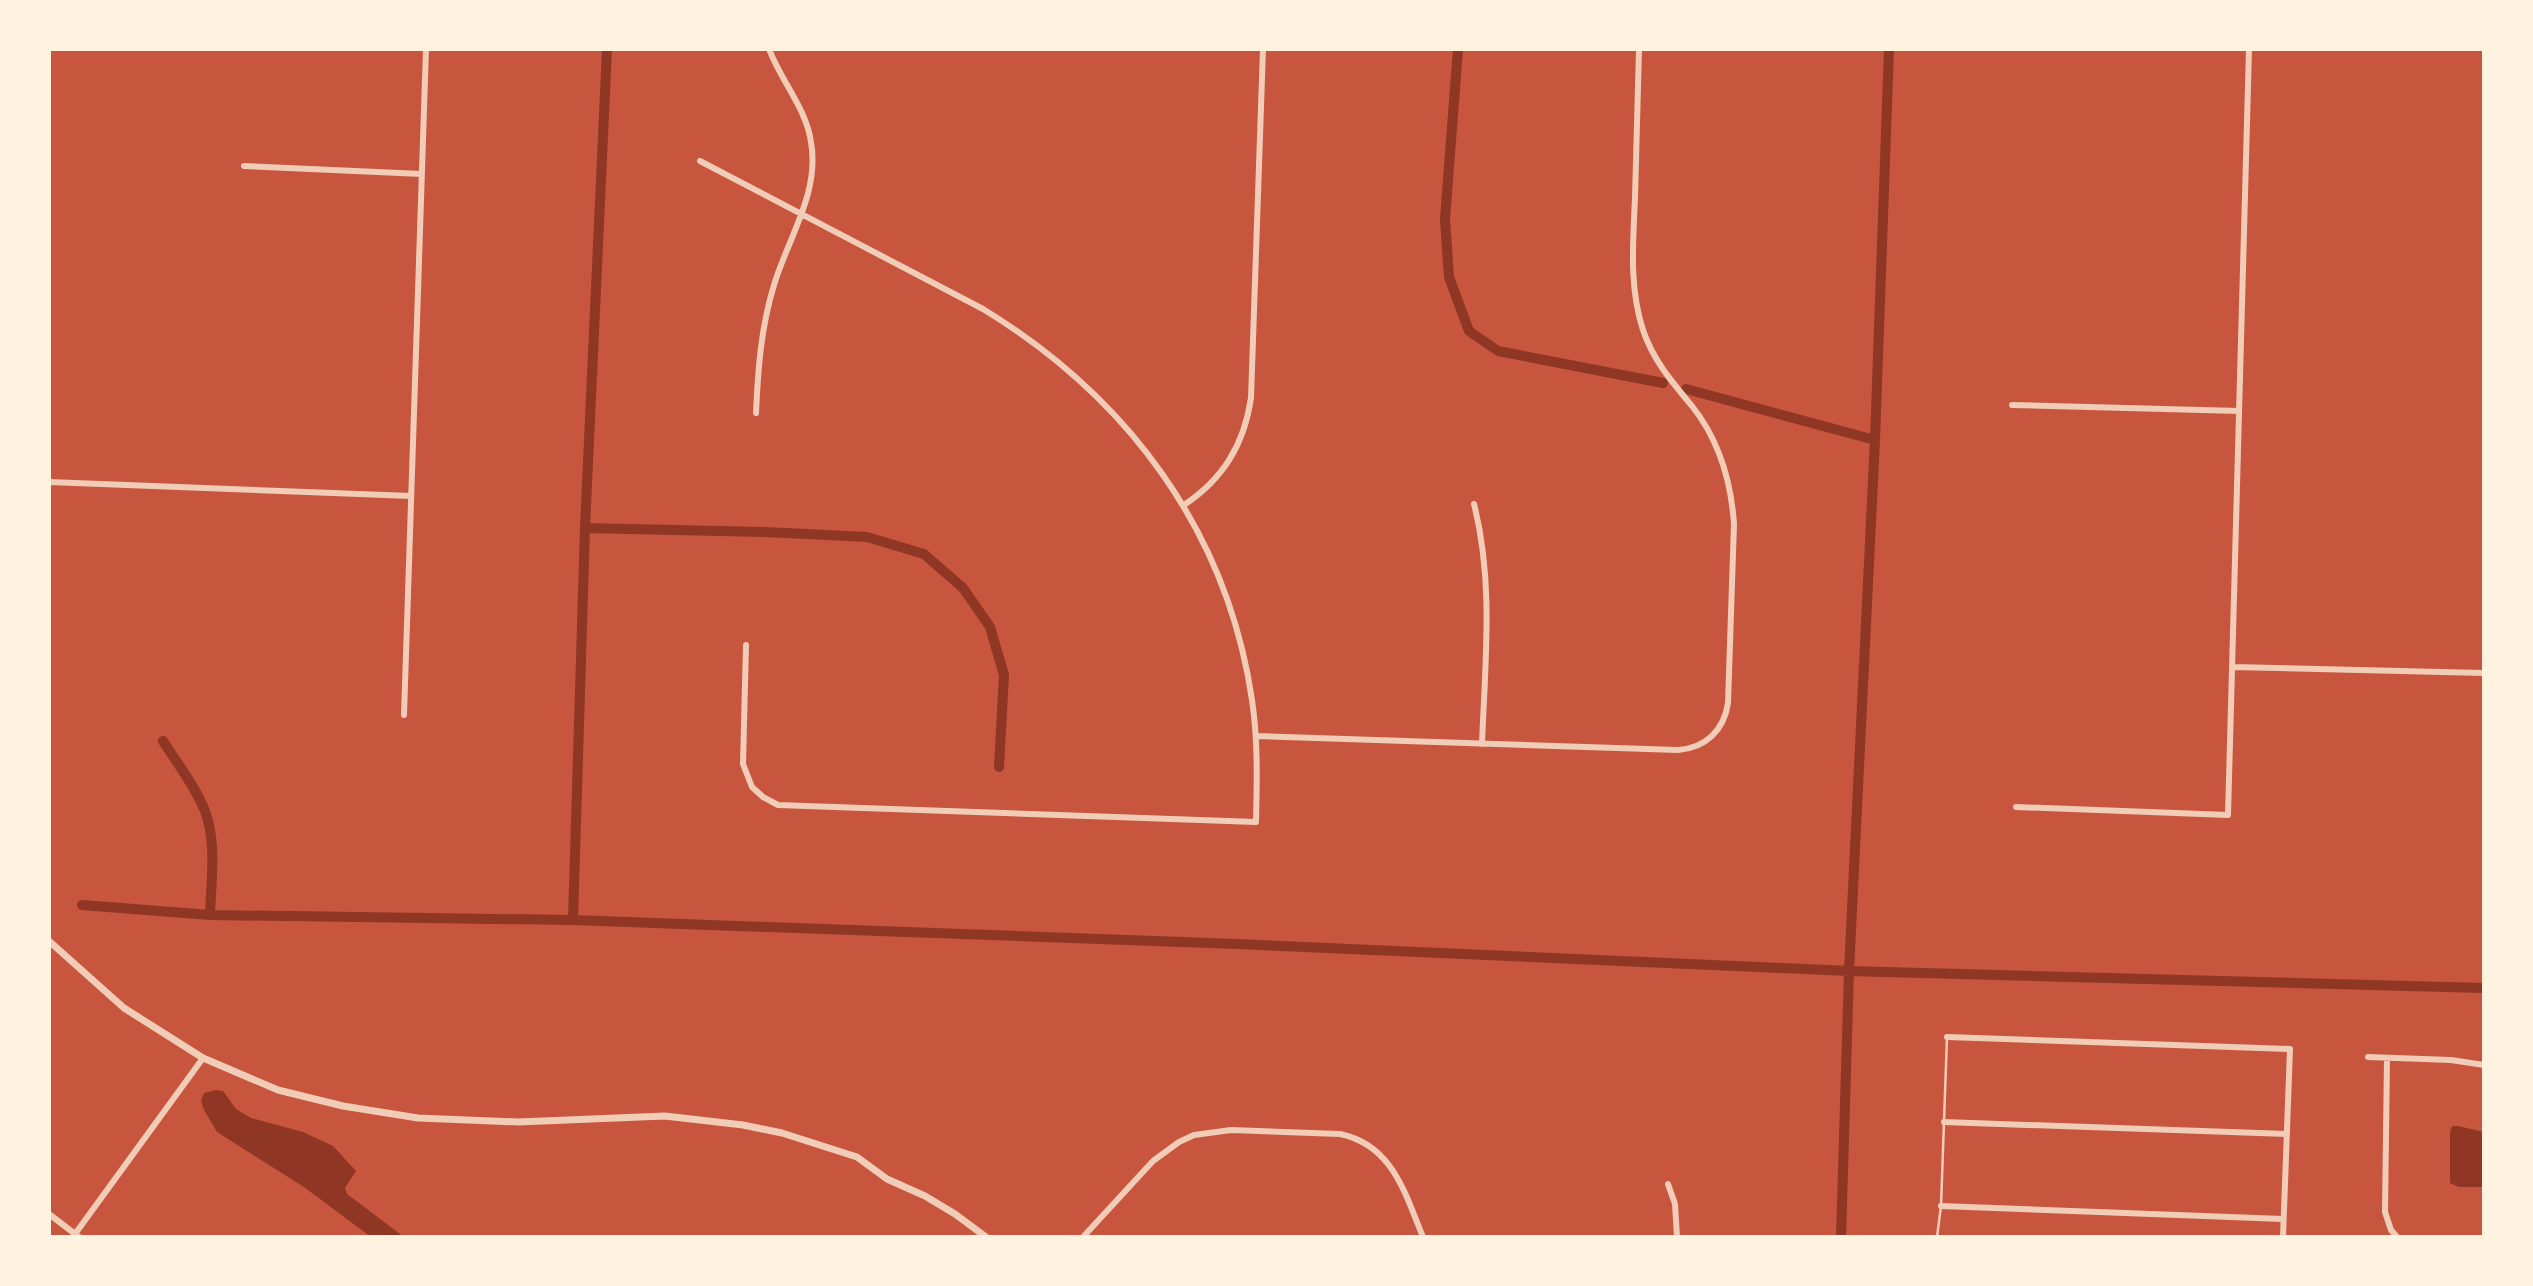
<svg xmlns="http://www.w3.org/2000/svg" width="2533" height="1286" font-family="'Fira Sans',sans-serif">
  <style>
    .water { fill: #8f3625 }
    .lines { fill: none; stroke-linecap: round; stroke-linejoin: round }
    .canal { stroke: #8f3625; stroke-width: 10 }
    .service { stroke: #f1ccb7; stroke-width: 2.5 }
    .minor { stroke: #f1ccb7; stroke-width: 6 }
    .tertiary { stroke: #f1ccb7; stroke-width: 7 }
  </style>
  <rect width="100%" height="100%" fill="#c8553d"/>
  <path class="water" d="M216 1090 223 1091 236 1109 251 1118 303 1132 333 1146 356 1171 345 1188 347 1194 404 1237H371L304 1187 217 1132 204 1110 201 1101 204 1093Z
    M2458 1126 2484 1132V1187H2459L2450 1183V1132L2452 1126Z"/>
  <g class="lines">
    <path class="canal" d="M1458 49 1445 219 1449 277 1469 331 1498 351 1663 383
      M1686 389 1875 440
      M585 528 765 532 867 537 924 554 963 588 990 627 1004 675 999 767
      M163 741C177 763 195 786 205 811 217 843 211 882 210 915
      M82 905 210 915 573 920 1237 944 1849 971 2484 988
      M573 920 585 528 607 49
      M1841 1237 1849 971 1875 440 1889 49"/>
    <path class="service" d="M1937 1237 1941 1206 1947 1037"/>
    <path class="minor" d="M700 161 983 309C1127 397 1227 530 1252 700 1258 740 1257 781 1256 822L778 805 763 797 752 787 743 764 746 645
      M244 166 422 174
      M2012 405 2239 411
      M756 413C758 369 761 327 774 285 788 238 820 193 811 142 806 108 781 81 769 49
      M49 482 411 496
      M1474 504C1494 582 1485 663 1482 744
      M1184 505C1223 479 1244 445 1251 398L1263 49
      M2232 667 2484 673
      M404 715 426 49
      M1256 736 1678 750C1706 748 1724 730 1728 703L1734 524C1731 480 1719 440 1692 406 1672 382 1653 360 1643 330 1629 287 1633 243 1635 198 1636 148 1638 99 1639 49
      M2016 807 2228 815 2249 49
      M1947 1037 2290 1049 2283 1237
      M2368 1057 2451 1060 2484 1065
      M2387 1058 2385 1212 2391 1230 2397 1237
      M1944 1122 2287 1134
      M1668 1184 1675 1204 1677 1237
      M1941 1206 2283 1219
      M49 1214 79 1237
      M75 1234 203 1058
      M1083 1237 1153 1161 1179 1142 1194 1135 1231 1130 1340 1134C1393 1145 1405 1194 1423 1237"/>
    <path class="tertiary" d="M49 941 124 1008 203 1058 278 1090 343 1106 418 1118 518 1122 665 1116 743 1125 782 1133 857 1157 887 1179 925 1196 955 1214 986 1237"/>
  </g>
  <rect width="2533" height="1286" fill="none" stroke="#fff3e0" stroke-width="102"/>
</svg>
